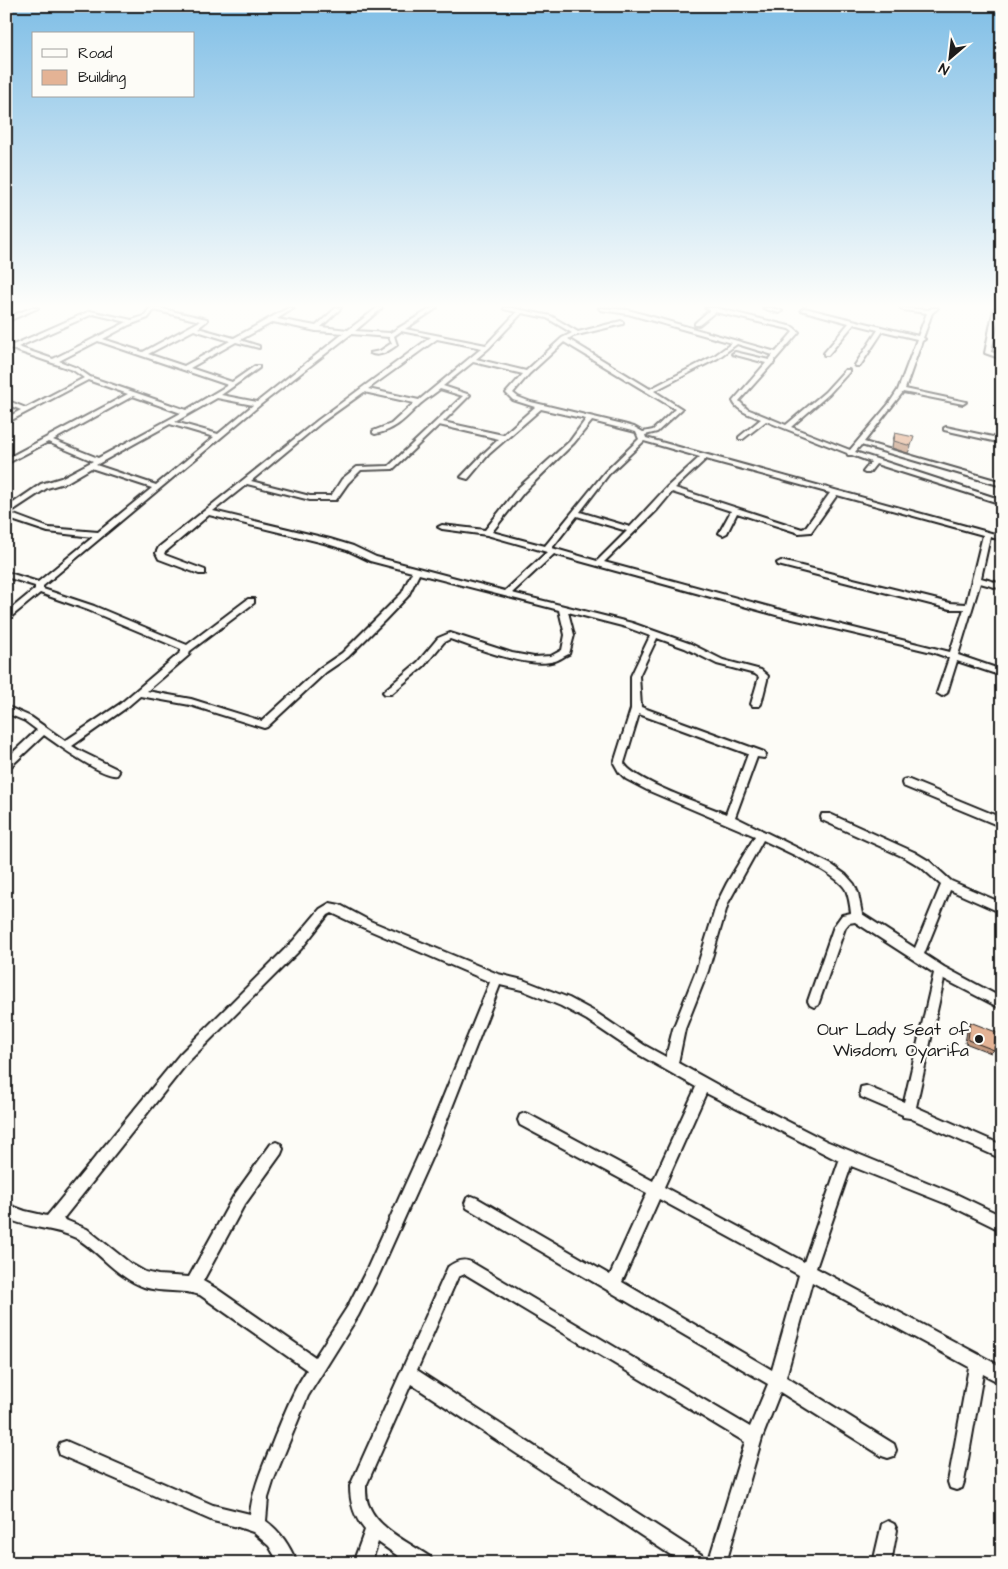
<svg xmlns="http://www.w3.org/2000/svg" width="1008" height="1569" font-family="'Architects Daughter',sans-serif">
  <style>
    .lines { fill: none; stroke-linecap: round; stroke-linejoin: round }
    .minor-casing { stroke: #1c1c1c; stroke-width: 4 }
    .minor { fill: #fdfcf7; fill-rule: evenodd }
    .wall { fill: #c49a80; stroke: #1c1c1c }
    .building { fill: #e4b395; stroke: #1c1c1c }
    .poi-dot { fill: #1c1c1c; stroke: #fdfcf7; stroke-width: 2 }
    .labels { text-anchor: middle; stroke-width: 4.5; stroke-linejoin: round; paint-order: stroke }
    .near-poi-label { font-size: 18px; fill: #1c1c1c; stroke: #fdfcf7; text-anchor: end }
  </style>
  <rect width="100%" height="100%" fill="#fdfcf7"/>
  <filter id="ink" filterUnits="userSpaceOnUse"><feTurbulence type="fractalNoise" baseFrequency=".02" numOctaves="2"/><feDisplacementMap in="SourceGraphic" scale="10" xChannelSelector="R" yChannelSelector="G"/><feConvolveMatrix kernelMatrix="1 2 1 2 8 2 1 2 1" color-interpolation-filters="sRGB"/></filter>
  <g filter="url(#ink)">
    <g class="lines">
      <defs>
        <path id="minor" d="M31 308H38L6 322V318Z
          M150 308H158L207 319V321L198 328 234 338 288 308H294L277 319 316 326 336 308H341L321 327 348 330 377 308H382L355 331 390 333 432 308H437L405 329 486 345 517 312 504 309V308H512L551 316 578 332 621 321 623 322V324L573 336 568 339 650 389 714 356 732 343 628 314 601 310 599 308 628 310 776 352 793 332 789 329 715 312 699 325H695V323L710 310 705 308H716L793 327 799 332 774 361V363L772 364 739 401 747 409 786 425 825 392 845 370H849V372L829 394 791 427 850 450 888 405 898 390 917 339 883 331 860 366H856L855 365 878 330 854 324 828 355H824V353L849 323 801 310 804 308 918 336 927 313 903 310 901 308 929 310 932 308H938L932 313 923 338 925 339 922 341 905 389 966 402 963 404 903 392 864 442 1002 482V486L861 445 855 452 1002 500V504L876 464 869 473H865L863 472 871 462 852 455H848L847 453 766 421 743 439H739V437L761 419C751 415 737 411 733 401L766 363 732 354 735 352 769 360 773 355 737 344 718 358 654 391 682 409 657 432 645 435 646 438 1002 536V540L990 537 981 578 1002 584V589L980 583 958 655 1002 670V676L957 661 947 693 942 696 937 693 949 658 932 652 776 615 554 554 512 593 632 623 691 644 723 660 761 670 768 676 761 704 759 706H753L751 704 759 677 755 674 717 664 685 648 657 638 639 676 641 707 764 752 766 755 764 758 757 757 735 817 832 865 846 875 854 884 858 893 862 914 915 948 941 885 921 867 906 858 822 820 821 817 822 814H830L914 852 929 861 951 881 1002 903V913L950 890 924 954 944 967 1002 998V1009L944 979 916 1107 1002 1145V1159L910 1118 903 1117V1115L861 1097 860 1092 861 1087 866 1086 904 1102 934 973 855 922 849 923 845 928 818 1005 814 1007 810 1005 808 1001 834 926 842 915 851 913C850 905 849 897 846 890 836 872 783 850 763 840L728 903 708 971 685 1029 678 1063 734 1094 826 1141 956 1194 1002 1216V1231L947 1204 851 1166 816 1268 1002 1367V1384L983 1374 964 1482 962 1488 956 1490 950 1488 948 1482 969 1367 812 1282 786 1377 894 1444 896 1450 894 1456 888 1458 882 1456 780 1392 762 1438 726 1563H708L745 1442 465 1274 458 1277 417 1370 705 1557 708 1563H683L411 1384 366 1486C366 1493 366 1500 369 1506 379 1530 410 1543 430 1557L433 1563H408L378 1542 371 1563H353L365 1530C354 1517 350 1503 350 1486L448 1267C455 1262 462 1258 471 1262L750 1427 768 1384 467 1208 465 1203 467 1198 472 1196 477 1198 610 1275 647 1193 520 1125 518 1120 520 1115 525 1113 530 1115 653 1181 696 1087 636 1053 587 1020 561 1006 522 990 500 985 438 1143 377 1279 358 1316 308 1396 274 1479 268 1498 266 1521C281 1532 289 1545 297 1563H279L269 1546 253 1532 238 1527 213 1521 60 1455 58 1449 60 1443 66 1441 213 1505 250 1514C253 1486 265 1462 275 1436 285 1413 293 1390 307 1370L200 1295C182 1289 162 1293 144 1287 116 1277 100 1252 76 1238 54 1227 28 1229 6 1218V1204L25 1211 47 1216 180 1054 293 941 320 909 330 903 340 905 370 921 498 974 523 980 569 998 595 1012 644 1045 666 1057 673 1029 696 971 717 903 727 883 755 836 647 790 626 779 619 772 614 763 631 709V676L650 636 626 627 568 612 574 635 569 654C564 656 559 660 555 661 529 669 476 648 450 639L444 642 424 666 391 694H385L383 692 385 690 418 662 438 638 450 633 512 653 534 657 551 656 562 650 565 635 559 610 419 574 408 596 385 620 348 657 326 672 267 727 264 728 190 705 140 696 126 708 72 746 80 751 117 769 119 772 117 775C103 778 57 744 44 735L9 768 6 769V759L37 730 25 721 6 713V706L31 717 65 741 120 704 181 652V649L88 610 40 593 6 621V613L35 589V586L6 577V572L38 582 93 537 48 532 6 518V508L41 484 61 478 93 461 48 442 6 464V459L128 394 88 380 6 423V418L21 410 6 404V400L26 408 84 378 73 370 6 347V343L13 345 90 311 132 320 144 316ZM154 310 200 321 143 352 103 339 129 325 148 318ZM522 313 547 318 572 333 562 338 526 371 476 359 489 348ZM93 314 127 322 53 359 18 347ZM273 322 316 331 344 333 257 402 221 395 259 368V366H255L232 382 190 368 236 342 259 348V346L240 340ZM194 330 230 341 184 366 148 354ZM401 331 431 337 318 420 159 547 156 553 159 559 199 574H205V570L165 555 164 553 209 515 324 543 347 550 370 561 412 572 402 593 342 653 320 668 262 721 191 699 147 691 189 655 190 651 254 603V599H248L187 645 94 606 43 589V586L260 405 351 334 389 337 392 343 380 351 370 353C380 358 388 351 397 345L394 336ZM437 339 482 348 419 400 368 389ZM98 341 228 385 186 410 90 377 77 368 59 361ZM564 342 675 409 653 430 643 432 634 427 623 424 531 402 518 397 513 393 529 374ZM473 362 523 374 506 393 513 400 535 407 503 435 443 422 470 395 443 386ZM440 389 463 396 389 466 357 467 342 479 331 496H310L251 481 322 422 364 392 414 403 391 424 373 431V433L375 434C395 430 404 420 418 406 424 400 433 395 440 389ZM133 396 181 413 98 458 53 440ZM217 398 253 405 218 434 175 422ZM541 409 586 419 570 441 518 488 485 530 442 525 438 527 442 529 487 535 547 552 505 591 376 557 353 546 330 539 213 511 247 484 310 500H336L348 483 361 470 393 469 439 425 499 439 485 452 461 477 468 479 489 454ZM592 421 636 432 639 439 605 472 545 546 492 532 524 492 574 443ZM170 424 214 437 156 485 96 465ZM644 441 700 457 667 487 630 527 580 512 609 474ZM706 459 830 493 805 528 802 529 675 488ZM91 468 152 488 98 532 49 528 9 513 47 488 67 482ZM672 492 731 511 719 533 723 535 727 533 737 513 799 533 811 532 837 495 983 535 966 604 950 603 781 561 777 563 778 565 950 609H964L950 652 777 609 604 562 657 510ZM577 516 627 531 597 561 552 548ZM639 714 748 754 726 814C705 805 633 781 624 763ZM332 913 362 927 490 982 428 1134 367 1269 348 1306 315 1357 217 1289 203 1281 243 1207 281 1154 283 1149 281 1144 276 1142 271 1144 233 1197 189 1277 158 1275 145 1272 131 1264 87 1229 63 1219 188 1062 301 949 328 915ZM706 1093 839 1161 804 1262 664 1187ZM659 1199 799 1275 772 1370 622 1282Z
          M763 308H771L782 311 779 313Z
          M994 308H1000L991 352 1002 355V359L985 353Z
          M946 427 1002 439V443L944 430V428Z
          M907 779 1002 818V827L903 786 902 783 903 780Z
          M888 1521 894 1524 897 1530 891 1563H873L882 1524Z"/>
      </defs>
      <use href="#minor" class="minor-casing"/>
      <use href="#minor" class="minor"/>
    </g>
    <path class="wall" d="M895 433 911 446 908 453 892 448 893 440Z
      M970 1022 994 1050 991 1053 965 1043 968 1025Z"/>
    <path class="building" d="M895 433 914 437 911 446 894 441Z
      M970 1022 996 1032 994 1050 968 1040Z"/>
  </g>
  <linearGradient id="sky" x2="0" y2="1"><stop stop-color="#7fbee6"/><stop offset="0.58" stop-color="#fefefb"/><stop offset="1" stop-color="#fefefb" stop-opacity="0"/></linearGradient>
  <rect width="1008" height="527" fill="url(#sky)"/>
  <circle class="poi-dot" cx="979" cy="1039" r="5"/>
  <g class="labels">
    <g class="near-poi-label">
      <text x="969" y="1035">Our Lady Seat of<tspan x="969" dy="21">Wisdom, Oyarifa</tspan></text>
    </g>
  </g>
  <rect width="1008" height="1569" fill="none" stroke="#fdfcf7" stroke-width="25"/>
  <rect x="12" y="12" width="983" height="1544" fill="none" stroke="#1c1c1c" stroke-width="2" filter="url(#ink)"/>
  <rect x="32" y="32" width="162" height="65" fill="#fdfcf7" stroke="#a3a29f"/>
  <rect x="42" y="49" width="25" height="8" fill="#fdfcf7" stroke="#a3a29f"/>
  <text x="78" y="58" font-size="15" fill="#1c1c1c">Road</text>
  <rect x="42" y="70" width="25" height="15" fill="#e4b395" stroke="#a3a29f"/>
  <text x="78" y="82" font-size="15" fill="#1c1c1c">Building</text>
  <g transform="translate(950 58) rotate(208)" stroke="#fdfcf7" stroke-width="4" paint-order="stroke">
  <path d="M0-4L9 19L0 12L-9 19Z" fill="#1c1c1c"/>
  <text y="-8" font-size="14" font-weight="bold" text-anchor="middle" fill="#1c1c1c">N</text>
  </g>
</svg>
